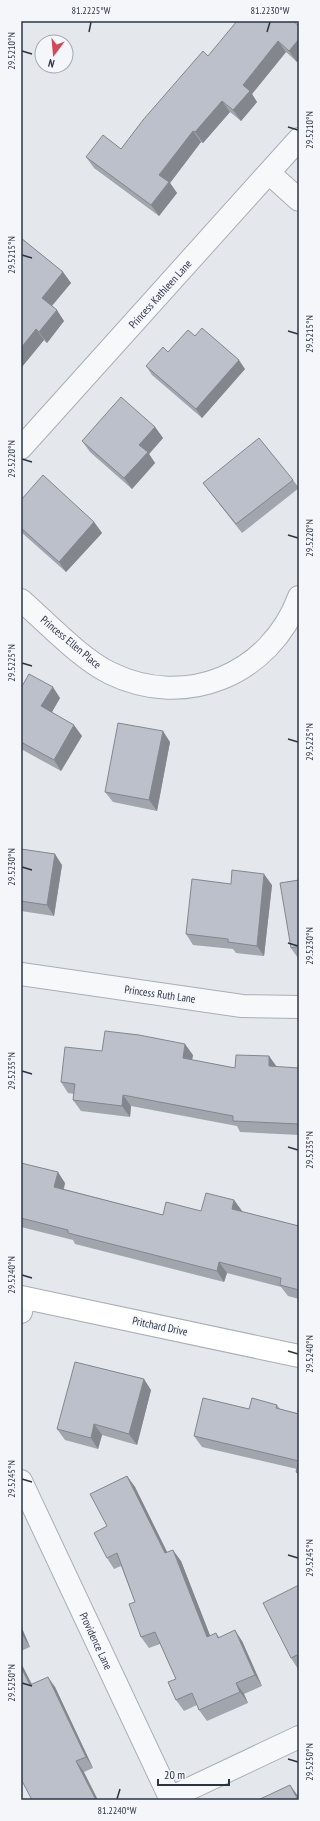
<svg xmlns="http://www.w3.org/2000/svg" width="320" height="1821" font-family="'PT Sans Narrow',sans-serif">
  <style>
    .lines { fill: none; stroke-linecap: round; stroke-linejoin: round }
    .street-casing { stroke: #a9aeb7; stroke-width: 24 }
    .secondary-casing { stroke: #a9aeb7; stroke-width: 24 }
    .street { stroke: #f7f8fa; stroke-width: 22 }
    .secondary { stroke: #fff; stroke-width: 22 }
    .wall { fill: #a1a5ae }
    .shaded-wall { fill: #83868d }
    .building { fill: #bbc0ca; stroke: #83868d }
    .ticks { fill: none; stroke: #2b3445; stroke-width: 1.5 }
    .labels { text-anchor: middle; stroke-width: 3; stroke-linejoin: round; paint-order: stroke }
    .street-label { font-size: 11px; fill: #2b3445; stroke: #f4f6f9 }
    .neatline { fill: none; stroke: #2b3445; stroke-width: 1.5 }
    .ticks-label { font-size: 10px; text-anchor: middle; fill: #2b3445 }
  </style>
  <rect width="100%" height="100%" fill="#e4e7ec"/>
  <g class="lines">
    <defs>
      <path id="street" d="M269 173 299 200
        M21 448 299 139
        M21 600C46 622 81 659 110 673 185 710 270 675 299 597
        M21 974 242 1006 299 1007
        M21 1312 24 1298
        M21 1481 171 1800
        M170 1798 299 1737"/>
      <path id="secondary" d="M21 1297 299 1356"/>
    </defs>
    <use href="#street" class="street-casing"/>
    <use href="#secondary" class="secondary-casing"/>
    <use href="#street" class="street"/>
    <use href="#secondary" class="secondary"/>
  </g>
  <path class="wall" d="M299 26V59L297 62 286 52 252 94 257 102 241 121 230 112 203 143 201 142 170 183 177 193 159 216 94 168 86 157 121 149 208 56Z
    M21 238 63 272 71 283 52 306 64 321 47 343 44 340 21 368Z
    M168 352 245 369 202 418 152 375 146 366Z
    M155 427 163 438 149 454 155 463 132 489 90 452 82 441Z
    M293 480 299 488 242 533 209 491 203 483Z
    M21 500 94 522 102 533 66 572 21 532Z
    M21 688 60 698 52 712 82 736 61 771 21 749Z
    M170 742 157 811 113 802 105 792Z
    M21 849 62 865 54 916 21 911Z
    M299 880V958H298L291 948Z
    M231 884 272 885 264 956 236 953 233 949 193 945 186 934Z
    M102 1051 193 1055 192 1060 235 1068 269 1056 276 1067 299 1068V1135L240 1132 237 1126 131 1106 130 1117 81 1111 73 1100 74 1094 68 1093 61 1082Z
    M21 1163 65 1183 64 1189 163 1215 201 1211 234 1200 242 1211V1212L299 1226V1299L288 1296 281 1287 227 1273 224 1282 75 1244 73 1240 21 1227Z
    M151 1390 137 1445 102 1435 98 1449 65 1440 57 1429Z
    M277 1405 280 1409 299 1414V1476L296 1472 297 1469 202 1447 194 1436 249 1409Z
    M127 1476 135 1487 167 1552 181 1561 210 1636 216 1633 219 1637 242 1641 262 1686 244 1694 248 1703 207 1721 199 1710 197 1705 184 1711 176 1700V1679L160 1644 149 1648 141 1637 135 1602 121 1566 114 1569 107 1558V1526Z
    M299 1585V1668L298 1669 291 1658Z
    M21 1626 30 1647 21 1651Z
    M21 1663 32 1684 55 1687 93 1768 84 1772 21 1779Z"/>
  <path class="shaded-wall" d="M299 39V59L297 62 289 51Z
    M278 41 286 52 252 94 257 102 241 121 233 110 243 85Z
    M222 101 230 112 203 143 195 132Z
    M193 131 201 142 170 183 177 193 159 216 151 205 159 175Z
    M63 272 71 283 49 309 42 298Z
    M57 310 64 321 47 343 39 332Z
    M36 329 44 340 21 368V348Z
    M239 360 245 369 202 418 196 409Z
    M155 427 163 438 149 454 155 463 132 489 124 478 139 445Z
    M94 522 102 533 66 572 59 562Z
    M53 687 60 698 49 717 41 706Z
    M74 725 82 736 61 771 54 760Z
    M163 731 170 742 157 811 149 800Z
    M55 854 62 865 54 916 47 905Z
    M264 874 272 885 264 956 257 946Z
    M185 1044 193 1055 190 1069 183 1058Z
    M269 1056 277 1067 269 1066Z
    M123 1095 131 1106 130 1117 122 1106Z
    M58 1172 65 1183 61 1198 54 1187Z
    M234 1200 242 1211 240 1220 232 1209Z
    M219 1262 227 1273 224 1282 217 1271Z
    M144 1379 151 1390 137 1445 129 1434Z
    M94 1424 102 1435 98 1449 91 1438Z
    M127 1476 135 1487 173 1564 165 1553Z
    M173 1550 181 1561 215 1648 207 1637Z
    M21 1626 30 1647 23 1636 21 1632Z
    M235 1630 242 1641 262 1686 255 1675Z
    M21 1663 37 1696 30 1685 21 1667Z
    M48 1677 55 1687 93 1768 86 1757Z
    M236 1683 244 1694 248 1703 240 1692Z
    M76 1761 84 1772 98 1800H96Z
    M290 1785 298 1796 299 1798 298 1800Z"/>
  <path class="building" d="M237 21H293L299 26V39L289 51 278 41 243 85 250 91 233 110 222 101 195 132 193 131 159 175 169 182 151 205 86 157 103 135 121 149 143 120 203 51 208 56Z
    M21 238 63 272 42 298 57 310 39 332 36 329 21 348Z
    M202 328 239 360 196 409 146 366 163 347 168 352 188 330 195 336Z
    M121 397 155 427 139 445 148 452 124 478 82 441Z
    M259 438 293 480 236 524 203 483Z
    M43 475 94 522 59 562 21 528V500Z
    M29 674 53 687 41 706 74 725 54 760 21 742V688Z
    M118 723 163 731 149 800 105 792Z
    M21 849 55 854 47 905 21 901Z
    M232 870 264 874 257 946 228 942V939L186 934 192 879 231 884Z
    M299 880V946L291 948 280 883Z
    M105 1031 139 1035 185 1044 183 1058 235 1068 236 1055 269 1056V1066L299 1068V1124L233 1121V1116L123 1095 122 1106 73 1100 75 1084 61 1082 65 1047 102 1051Z
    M21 1163 58 1172 54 1187 163 1215 166 1202 201 1211 206 1193 234 1200 232 1209 299 1226V1290L280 1285 281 1278 219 1262 217 1271 68 1233V1230L21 1218Z
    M75 1362 144 1379 129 1434 94 1424 91 1438 57 1429Z
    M203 1398 249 1409 252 1398 277 1405 276 1408 299 1414V1461L194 1436Z
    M299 1462V1473L296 1472Z
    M127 1476 165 1553 173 1550 207 1637 216 1633 218 1638 235 1630 255 1675 236 1683 240 1692 199 1710 192 1693 176 1700 168 1682 176 1679 155 1632 141 1637 129 1604 135 1602 117 1553 107 1558 94 1533 107 1526 90 1494Z
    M299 1585V1654L291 1658 263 1603Z
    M21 1667 30 1685 48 1677 86 1757 76 1761 96 1800H32L21 1779Z
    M290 1785 297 1798 299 1797V1800H258Z"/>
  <path class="ticks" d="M89 32 91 22M267 32 270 22M22 51 32 54M288 127 298 130M22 255 32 258M288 331 298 334M22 459 32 462M288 535 298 538M22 663 32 666M288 739 298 742M22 867 32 870M288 943 298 946M22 1071 32 1074M288 1147 298 1150M22 1275 32 1278M288 1351 298 1354M22 1479 32 1482M288 1555 298 1558M22 1683 32 1686M288 1759 298 1762M117 1799 120 1789"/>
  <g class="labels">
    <g class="street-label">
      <text transform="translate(160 294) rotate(-48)" y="4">Princess Kathleen Lane</text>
      <text transform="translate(71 642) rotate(40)" y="4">Princess Ellen Place</text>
      <text transform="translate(160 994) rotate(8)" y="4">Princess Ruth Lane</text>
      <text transform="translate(160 1326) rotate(12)" y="4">Pritchard Drive</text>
      <text transform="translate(96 1641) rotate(65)" y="4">Providence Lane</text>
    </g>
  </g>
  <rect width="320" height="1821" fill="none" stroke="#f4f6f9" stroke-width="44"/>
  <g transform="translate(54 54) rotate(196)"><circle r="19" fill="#f4f6f9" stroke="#a4a8b1"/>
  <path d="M0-3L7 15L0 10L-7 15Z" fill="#d1495b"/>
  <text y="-6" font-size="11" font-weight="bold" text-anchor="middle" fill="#2b3445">N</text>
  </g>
  <path d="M158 1779v6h71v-6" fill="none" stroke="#2b3445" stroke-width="2"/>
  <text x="164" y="1779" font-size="12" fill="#2b3445" stroke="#f4f6f9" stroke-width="3" paint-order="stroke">20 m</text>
  <rect x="22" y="22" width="276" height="1777" class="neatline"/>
  <g class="ticks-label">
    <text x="91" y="14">81.2225°W</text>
    <text x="270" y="14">81.2230°W</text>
    <text transform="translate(11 51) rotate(-90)" y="4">29.5210°N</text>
    <text transform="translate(309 130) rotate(-90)" y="4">29.5210°N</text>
    <text transform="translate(11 255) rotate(-90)" y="4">29.5215°N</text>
    <text transform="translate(309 334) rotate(-90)" y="4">29.5215°N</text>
    <text transform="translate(11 459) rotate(-90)" y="4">29.5220°N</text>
    <text transform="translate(309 538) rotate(-90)" y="4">29.5220°N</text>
    <text transform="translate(11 663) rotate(-90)" y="4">29.5225°N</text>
    <text transform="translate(309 742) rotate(-90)" y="4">29.5225°N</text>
    <text transform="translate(11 867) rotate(-90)" y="4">29.5230°N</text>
    <text transform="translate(309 946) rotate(-90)" y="4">29.5230°N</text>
    <text transform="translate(11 1071) rotate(-90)" y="4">29.5235°N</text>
    <text transform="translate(309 1150) rotate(-90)" y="4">29.5235°N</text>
    <text transform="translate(11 1275) rotate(-90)" y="4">29.5240°N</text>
    <text transform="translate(309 1354) rotate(-90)" y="4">29.5240°N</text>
    <text transform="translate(11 1479) rotate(-90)" y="4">29.5245°N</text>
    <text transform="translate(309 1558) rotate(-90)" y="4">29.5245°N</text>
    <text transform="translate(11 1683) rotate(-90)" y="4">29.5250°N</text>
    <text transform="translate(309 1762) rotate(-90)" y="4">29.5250°N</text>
    <text x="117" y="1814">81.2240°W</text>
  </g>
</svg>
